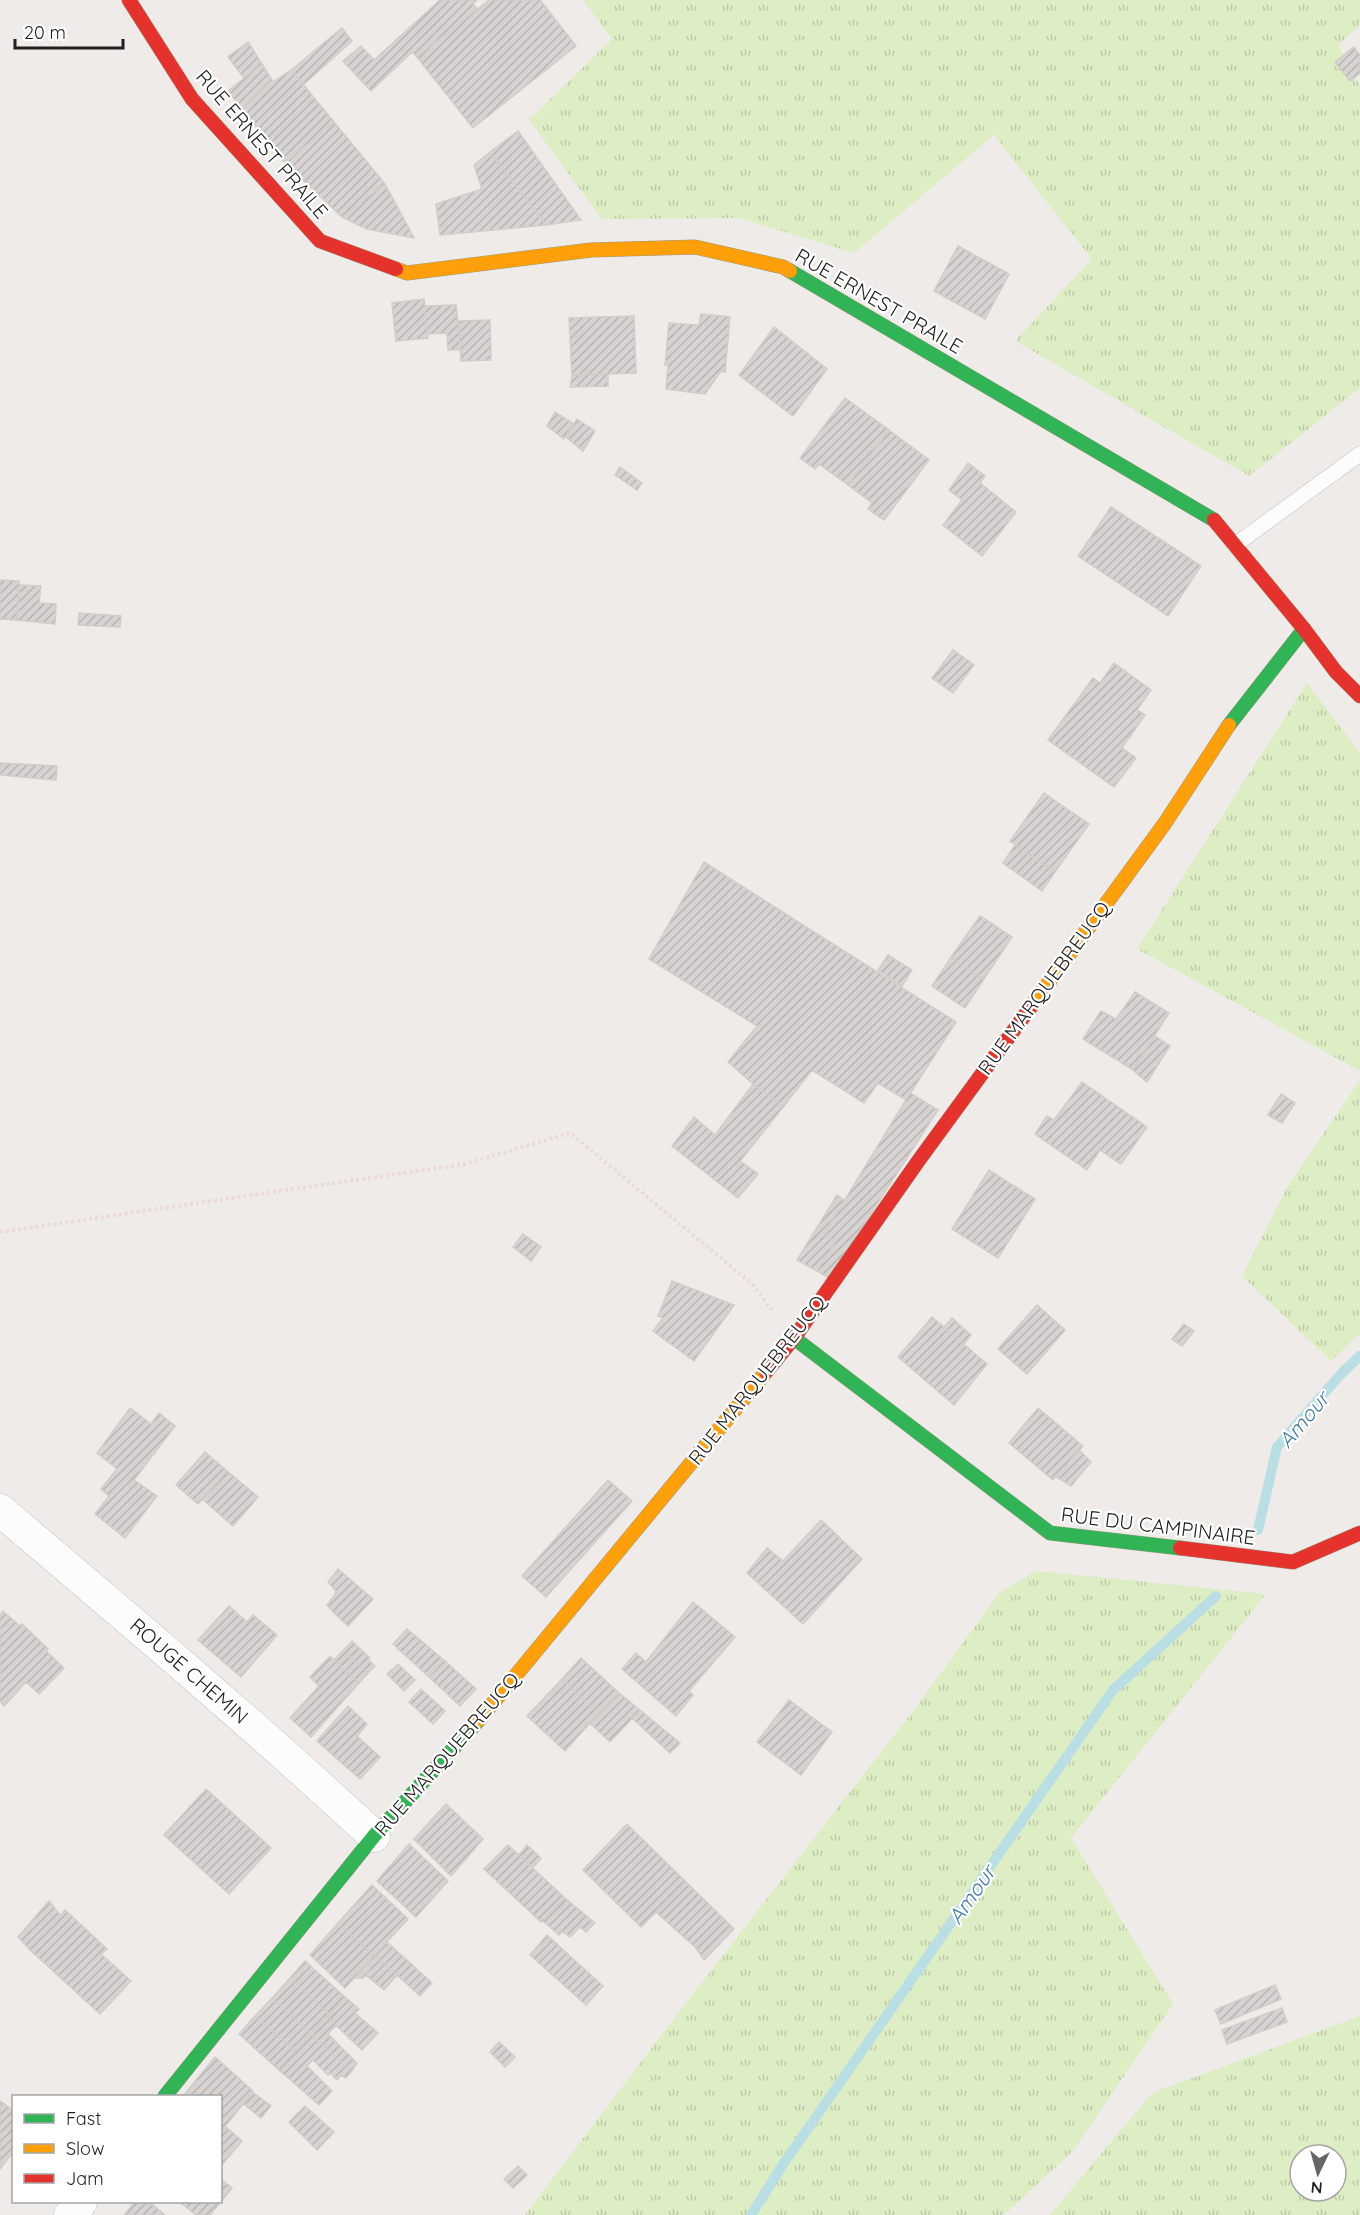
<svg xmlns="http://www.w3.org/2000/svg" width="1360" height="2215" font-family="Quicksand,sans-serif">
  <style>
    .grass { fill: url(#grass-tufts); fill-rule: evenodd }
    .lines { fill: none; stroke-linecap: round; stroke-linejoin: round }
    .stream { stroke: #b9dee4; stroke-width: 10 }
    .building { fill: url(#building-hatch); stroke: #d1cdc9; stroke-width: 1.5 }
    .lane-casing { stroke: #c6c5c4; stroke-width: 16 }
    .street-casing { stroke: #c6c5c4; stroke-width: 33 }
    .fast-casing { stroke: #99987f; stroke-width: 15 }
    .slow-casing { stroke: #99987f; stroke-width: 15 }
    .jam-casing { stroke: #99987f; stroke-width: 15 }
    .path { stroke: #ecdad9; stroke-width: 4; stroke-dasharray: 3 3; stroke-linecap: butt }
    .lane { stroke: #fcfcfc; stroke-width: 15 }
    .street { stroke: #fcfcfc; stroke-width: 32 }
    .fast { stroke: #30b455; stroke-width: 14 }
    .slow { stroke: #ff9f0a; stroke-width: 14 }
    .jam { stroke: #e5322d; stroke-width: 14 }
    .labels { text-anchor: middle; stroke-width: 4.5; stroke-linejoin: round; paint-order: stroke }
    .street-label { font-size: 20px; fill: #1f1f1f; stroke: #fff }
    .water-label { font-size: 21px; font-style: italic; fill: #3f79a6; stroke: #fff }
  </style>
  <defs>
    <pattern id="grass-tufts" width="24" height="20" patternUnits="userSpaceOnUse" patternTransform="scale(1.5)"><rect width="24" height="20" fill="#ddedc4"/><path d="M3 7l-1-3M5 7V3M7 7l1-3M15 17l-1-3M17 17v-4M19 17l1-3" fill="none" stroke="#bdcba8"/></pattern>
    <pattern id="building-hatch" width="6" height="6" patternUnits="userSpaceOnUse" patternTransform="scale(1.5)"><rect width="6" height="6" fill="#d6d3d1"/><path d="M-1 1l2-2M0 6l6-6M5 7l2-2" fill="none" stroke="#b7b5b3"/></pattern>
  </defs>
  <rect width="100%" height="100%" fill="#eeebe8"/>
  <path class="grass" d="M583 0H1360V25L1338 45 1360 86V388L1249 476 1015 341 1092 259 994 135 854 253 739 218 602 219 529 120 612 39Z
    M1307 683 1360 753V1071L1137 949Z
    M1360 1080V1333L1331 1361 1242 1276 1288 1186Z
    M1036 1571 1266 1594 1071 1838 1173 2004 1072 2152 1004 2215H525L682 2008 920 1702 999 1593Z
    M1360 2016V2215H1050L1152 2093ZM1300 2155H1336V2191H1300Z"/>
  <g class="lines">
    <path class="stream" d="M1258 1530 1277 1447 1341 1374 1360 1356
      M751 2215 784 2163 1113 1690 1216 1596"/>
  </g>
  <path class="building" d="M440 0H477L473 4 477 9 417 57 412 52 371 91 343 61 361 46 374 60Z
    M489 0H540L576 46 473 128 417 57Z
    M342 28 352 41 303 85 291 70Z
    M248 42 262 64 244 78 228 57Z
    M1354 47 1360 55V73L1350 81 1335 62Z
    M262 64 272 80 242 109 228 91Z
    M291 70 334 122 285 163 242 109 272 80 273 82Z
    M334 122 385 184 342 217 285 163Z
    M518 131 581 220 546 225 490 152Z
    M490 152 546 225 440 235 436 204 482 189 474 165Z
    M385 184 414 238 367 229 342 217Z
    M958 246 1009 274 985 319 934 291Z
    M424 299 428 338 396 341 392 303Z
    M456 305 461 350H448L447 333 427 334 425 306Z
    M701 314 730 317 725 372 721 371 705 394 666 389 668 365H665L669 323 699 325Z
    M634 316 636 373 572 375 569 318Z
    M490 320 491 360 461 361 459 321Z
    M774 327 827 369 793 416 739 375Z
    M608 374V386L570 387 572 375Z
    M845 398 889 430 848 485 819 464 815 469 800 458Z
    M555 412 574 424 564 439 547 426Z
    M577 419 595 431 583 451 566 437Z
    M889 430 929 460 884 520 868 509 872 503 848 485Z
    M968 463 985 476 980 483 1016 512 982 556 943 525 962 500 949 490Z
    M620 467 642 483 637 490 615 475Z
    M1111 507 1201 566 1168 616 1078 556Z
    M0 580 19 581 17 620 0 619Z
    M20 585 41 586 39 603 56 604 55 624 17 620Z
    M79 613 121 616 120 627 78 625Z
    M953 650 974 665 953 693 932 678Z
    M1114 663 1151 690 1137 710 1145 715 1122 748 1136 758 1114 787 1048 740 1093 678 1100 683Z
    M0 763 57 766 56 780 0 775Z
    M1044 793 1089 824 1055 872 1010 841Z
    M1015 845 1055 872 1042 891 1003 863Z
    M704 862 956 1022 906 1100 878 1083 864 1103 812 1070 784 1106 753 1084 728 1062 757 1026 649 959Z
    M980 916 1012 937 984 979 951 957Z
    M888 955 912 970 902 986 878 970Z
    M951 957 984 979 965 1008 932 986Z
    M1135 992 1169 1013 1133 1070 1083 1039 1101 1011 1116 1019Z
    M1155 1036 1170 1046 1147 1082 1133 1070Z
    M1082 1082 1147 1127 1121 1164 1100 1150 1087 1170 1035 1134 1047 1116 1054 1120Z
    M753 1084 784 1106 740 1161 758 1174 738 1198 672 1146 694 1117 715 1135Z
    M910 1093 938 1110 829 1278 817 1271 836 1241 824 1234Z
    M1281 1094 1295 1103 1282 1123 1268 1115Z
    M989 1170 1035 1199 998 1258 952 1229Z
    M837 1195 844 1200 824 1234 836 1241 817 1271 797 1260Z
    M523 1234 541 1247 531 1261 513 1247Z
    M672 1281 734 1305 694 1361 653 1331 663 1318 658 1316Z
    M1037 1305 1065 1330 1027 1374 998 1349Z
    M932 1317 987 1364 954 1405 898 1357Z
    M952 1318 971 1335 964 1344 944 1327Z
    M1184 1324 1194 1331 1182 1346 1172 1339Z
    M130 1408 151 1424 159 1413 175 1426 134 1480 157 1496 125 1538 95 1514 109 1496 101 1489 117 1469 97 1453Z
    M1038 1408 1083 1446 1053 1480 1009 1443Z
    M1079 1450 1091 1462 1071 1486 1056 1477Z
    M205 1452 227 1471 198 1504 176 1485Z
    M227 1471 258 1497 233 1526 202 1499Z
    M608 1480 632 1501 546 1597 522 1576Z
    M821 1520 862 1559 803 1624 747 1573 767 1548 783 1561Z
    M338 1569 359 1587 334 1613 327 1605 335 1595 336 1591 328 1582Z
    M359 1587 373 1599 348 1626 334 1613Z
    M693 1602 735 1637 689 1691 693 1695 676 1716 622 1669 636 1653 646 1662Z
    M229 1606 247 1622 253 1615 277 1635 241 1677 198 1640Z
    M3 1611 20 1626 22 1624 48 1649 46 1651 64 1668 39 1694 26 1682 4 1706 0 1701V1615Z
    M407 1629 444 1660 429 1677 393 1644Z
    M352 1641 370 1658 368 1660 375 1666 368 1673 348 1654 339 1665 334 1660Z
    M348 1654 368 1673 359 1683 339 1665Z
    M330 1656 359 1683 311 1737 290 1718 319 1686 310 1677Z
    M581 1658 619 1693 598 1714 562 1679Z
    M444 1660 476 1689 460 1706 429 1677Z
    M398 1664 415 1680 404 1691 387 1674Z
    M562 1679 598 1714 565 1751 527 1716Z
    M421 1689 445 1711 433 1724 409 1702Z
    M619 1693 640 1710 610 1742 590 1723Z
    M789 1700 832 1732 801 1775 757 1742Z
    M348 1706 367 1724 357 1736 380 1757 360 1779 317 1741Z
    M640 1710 680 1743 670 1753 632 1718Z
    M206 1789 271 1848 229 1894 164 1835Z
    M446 1804 483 1839 451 1876 414 1839Z
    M627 1824 686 1882 641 1927 583 1870Z
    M409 1844 448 1881 416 1917 377 1881Z
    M508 1845 565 1898 541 1922 484 1869Z
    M527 1845 541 1858 533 1868 519 1855Z
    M686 1882 723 1918 696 1948 656 1912Z
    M372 1885 408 1919 374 1956 338 1923Z
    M565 1898 595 1923 586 1932 580 1927 570 1937 562 1931 559 1935 543 1921Z
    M49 1901 60 1915 29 1949 18 1937Z
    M65 1910 107 1949 101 1954 131 1981 100 2014 29 1949Z
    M723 1918 734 1929 704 1960 696 1948Z
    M338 1923 374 1956 345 1988 310 1955Z
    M547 1935 603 1986 586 2005 530 1955Z
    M387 1942 432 1983 420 1996 375 1955Z
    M375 1955 397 1975 384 1990 366 1975 370 1969 368 1962Z
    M305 1961 345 1997 329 2014 290 1978Z
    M368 1962 370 1969 366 1975 363 1978H355Z
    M290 1978 329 2014 311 2034 272 1998Z
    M1275 1985 1281 1999 1221 2024 1215 2010Z
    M345 1997 359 2009 355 2013 378 2033 362 2050 327 2017Z
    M272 1998 311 2034 295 2051 255 2016Z
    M1282 2008 1287 2022 1227 2044 1222 2030Z
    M255 2016 295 2051 278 2069 239 2034Z
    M327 2017 336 2025 328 2034 357 2063 351 2072 311 2034Z
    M311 2034 351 2072 346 2078 341 2075 337 2080 330 2073 328 2075 313 2060 307 2066 332 2091 319 2105 278 2069Z
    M499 2042 515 2057 505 2067 490 2052Z
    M215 2057 253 2091 220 2133V2096H183Z
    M252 2092 271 2106 261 2118 244 2104Z
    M0 2101 14 2111V2151L0 2169Z
    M305 2106 334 2132 317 2150 289 2122Z
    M226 2127 242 2141 220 2167V2133Z
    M518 2166 527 2175 513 2188 504 2179Z
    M220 2178 232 2188 210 2215H196L180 2202H220Z
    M135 2202H149L165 2215H124Z"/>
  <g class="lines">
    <defs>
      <path id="lane" d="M1235 545 1360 454"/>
      <path id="street" d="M0 1510C126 1617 253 1724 374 1836
        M70 2215 81 2202"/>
      <path id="fast" d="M790 271 1214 520
        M1229 725 1304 629
        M794 1338 1050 1533 1180 1548
        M165 2096 374 1836 479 1720"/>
      <path id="slow" d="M396 269 407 273 591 250 695 247 783 267 790 271
        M1030 1008 1165 823 1229 725
        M479 1720 766 1372"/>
      <path id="jam" d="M129 0 192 99 320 241 396 269
        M1214 520 1304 629 1336 672 1360 696
        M766 1372 794 1338 919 1160 1030 1008
        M1180 1548 1293 1562 1360 1533"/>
    </defs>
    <use href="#lane" class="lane-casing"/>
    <use href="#street" class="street-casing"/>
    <use href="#fast" class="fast-casing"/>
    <use href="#slow" class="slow-casing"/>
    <use href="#jam" class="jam-casing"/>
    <path class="path" d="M0 1232 465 1164 570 1133 751 1283 772 1310"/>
    <use href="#lane" class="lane"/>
    <use href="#street" class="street"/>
    <use href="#fast" class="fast"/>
    <use href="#slow" class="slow"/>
    <use href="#jam" class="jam"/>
  </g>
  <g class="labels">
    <g class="street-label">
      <text transform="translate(262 144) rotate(49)" y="7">RUE ERNEST PRAILE</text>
      <text transform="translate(879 301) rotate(30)" y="7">RUE ERNEST PRAILE</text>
      <text transform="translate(1044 988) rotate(-54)" y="7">RUE MARQUEBREUCQ</text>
      <text transform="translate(757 1380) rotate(-52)" y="7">RUE MARQUEBREUCQ</text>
      <text transform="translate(1158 1526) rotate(7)" y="7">RUE DU CAMPINAIRE</text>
      <text transform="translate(189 1671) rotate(41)" y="7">ROUGE CHEMIN</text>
      <text transform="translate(447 1754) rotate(-49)" y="7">RUE MARQUEBREUCQ</text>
    </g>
    <g class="water-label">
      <text transform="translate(1304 1420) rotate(-50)" y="7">Amour</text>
      <text transform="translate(972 1895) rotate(-55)" y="7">Amour</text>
    </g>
  </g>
  <rect x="12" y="2095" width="210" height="108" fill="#ffffff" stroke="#a5a5a5" stroke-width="1.5"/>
  <rect x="24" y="2114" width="30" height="9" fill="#30b455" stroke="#a5a5a5" stroke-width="1.5"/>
  <text x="66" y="2125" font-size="18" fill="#1f1f1f">Fast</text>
  <rect x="24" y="2144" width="30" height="9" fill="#ff9f0a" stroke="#a5a5a5" stroke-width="1.5"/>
  <text x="66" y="2155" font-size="18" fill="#1f1f1f">Slow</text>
  <rect x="24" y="2174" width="30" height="9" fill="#e5322d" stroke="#a5a5a5" stroke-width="1.5"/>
  <text x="66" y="2185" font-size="18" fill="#1f1f1f">Jam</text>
  <g transform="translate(1318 2173) rotate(185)"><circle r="28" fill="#ffffff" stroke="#a5a5a5" stroke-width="1.5"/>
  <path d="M0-4.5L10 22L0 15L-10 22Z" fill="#676665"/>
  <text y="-9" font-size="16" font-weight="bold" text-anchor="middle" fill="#1f1f1f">N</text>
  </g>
  <path d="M15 39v9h108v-9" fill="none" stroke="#1f1f1f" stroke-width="3"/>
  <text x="24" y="39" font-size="18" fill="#1f1f1f" stroke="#ffffff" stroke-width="4.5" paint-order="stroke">20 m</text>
</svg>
